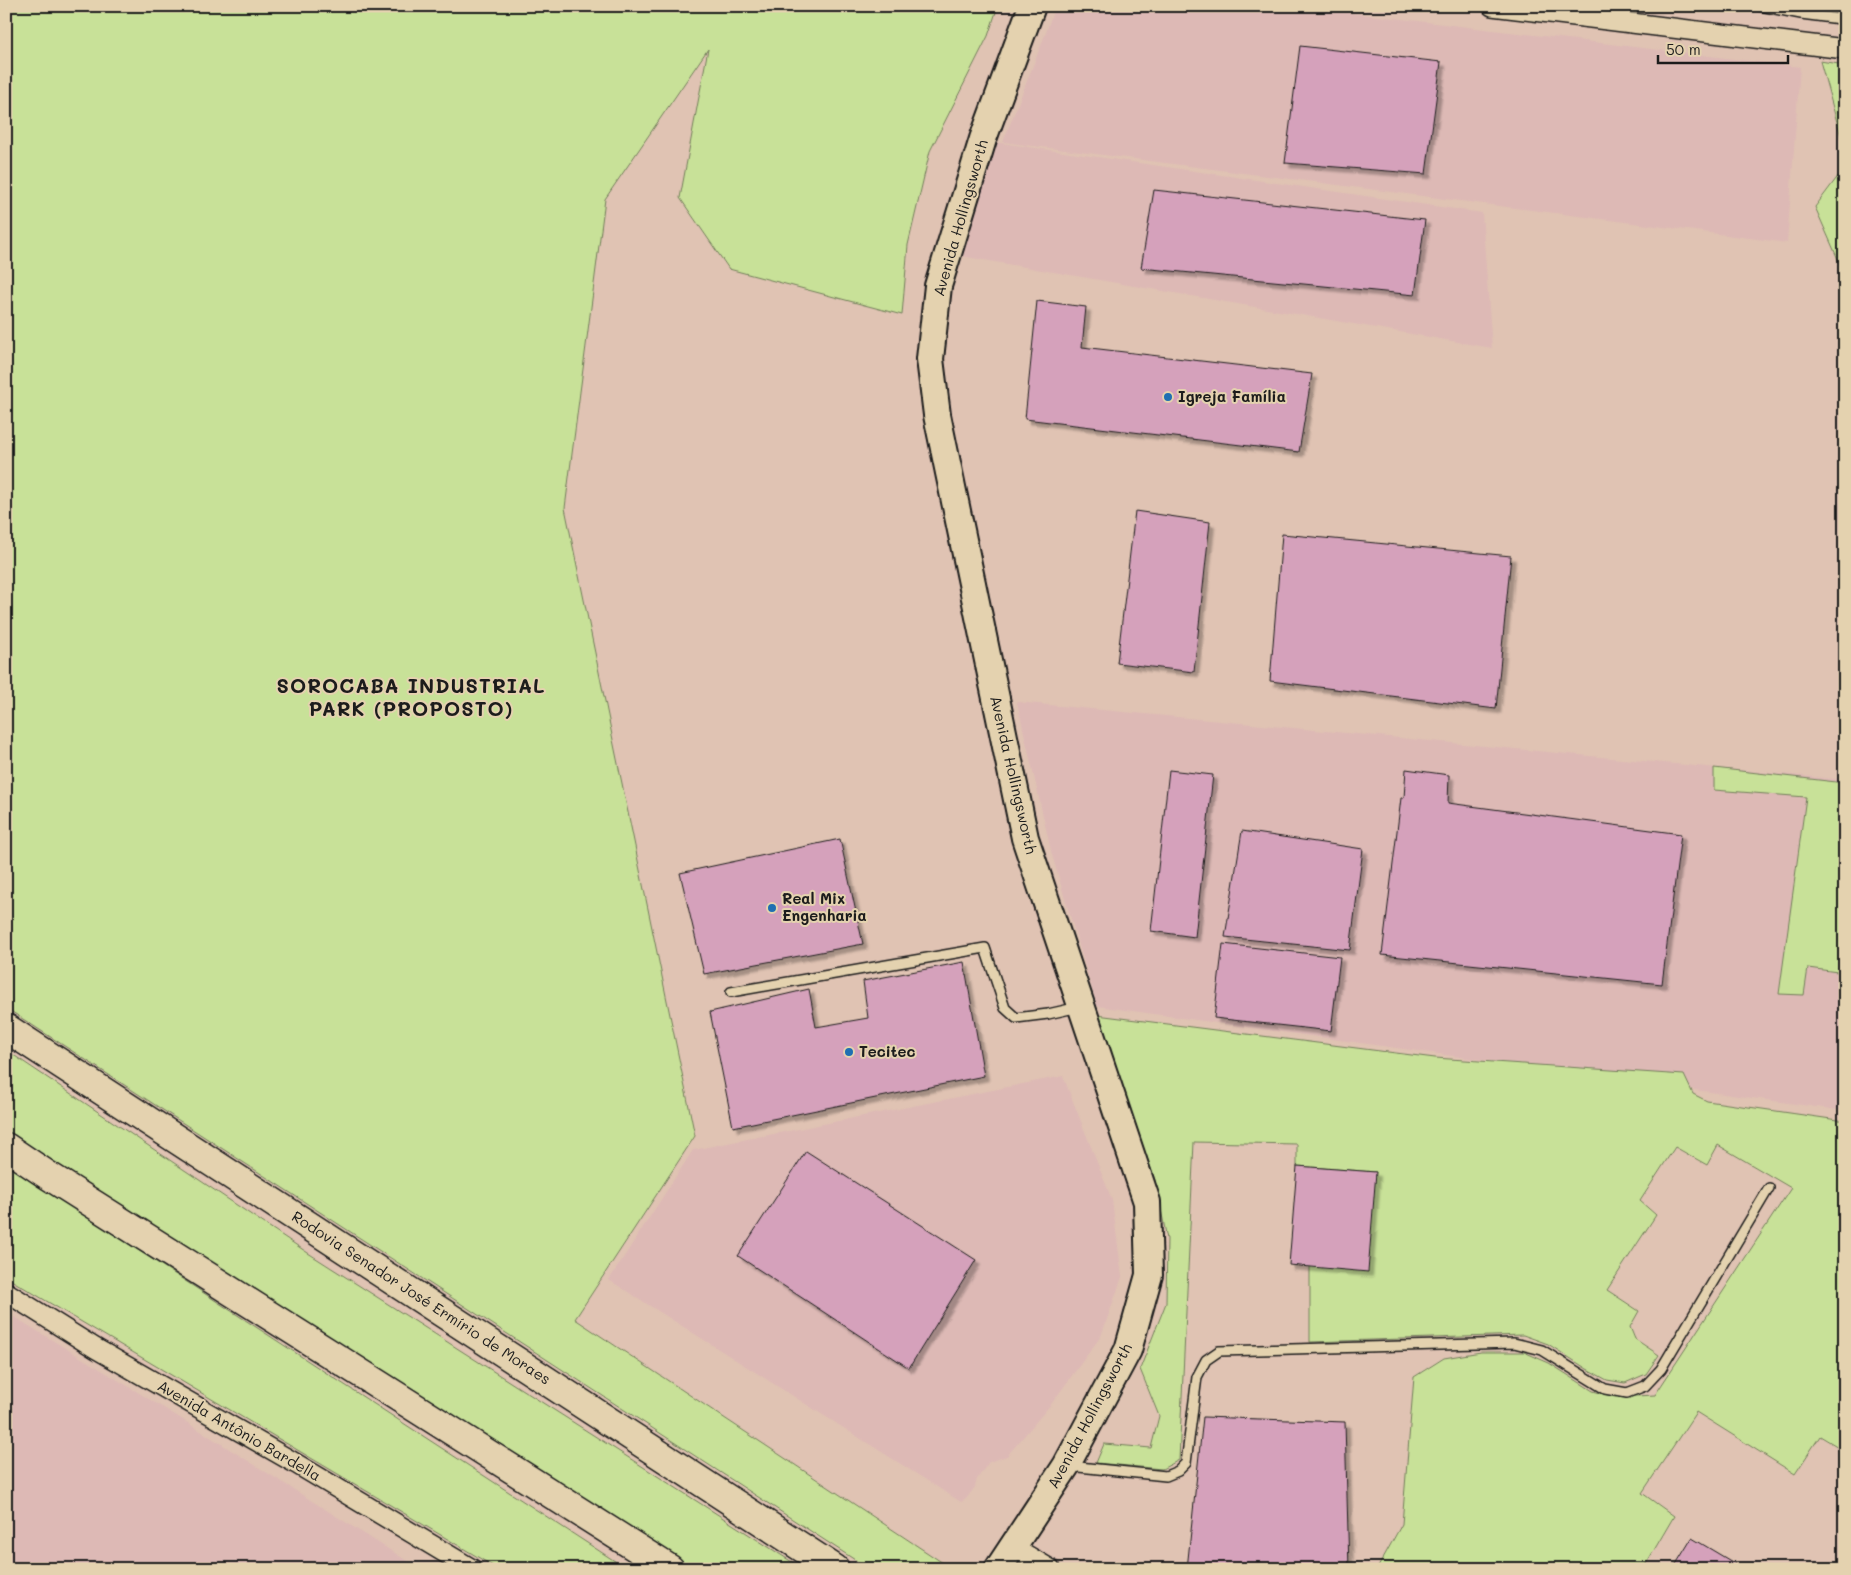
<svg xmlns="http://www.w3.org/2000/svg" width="1851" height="1575" font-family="Mali,sans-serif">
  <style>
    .built { fill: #ddb9b5 }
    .green { fill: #c8e198; stroke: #727e5a }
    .building { fill: #d5a1bb; stroke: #1c1c1c; filter: url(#shadow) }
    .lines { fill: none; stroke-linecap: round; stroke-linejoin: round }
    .service-casing { stroke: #1c1c1c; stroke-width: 12 }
    .minor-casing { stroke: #1c1c1c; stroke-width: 22 }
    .secondary-casing { stroke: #1c1c1c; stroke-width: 30 }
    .motorway-casing { stroke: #1c1c1c; stroke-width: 31 }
    .service { stroke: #e4d2af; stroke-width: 9 }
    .minor { stroke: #e4d2af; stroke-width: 19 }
    .secondary { stroke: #e4d2af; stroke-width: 26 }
    .motorway { stroke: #e4d2af; stroke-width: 28 }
    .poi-dot { fill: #1f6fb2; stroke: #e4d2af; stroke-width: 2 }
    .labels { text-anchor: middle; stroke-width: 4; stroke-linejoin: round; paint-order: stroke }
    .street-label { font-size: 15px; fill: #1c1c1c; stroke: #e4d2af }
    .poi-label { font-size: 15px; font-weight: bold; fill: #1c1c1c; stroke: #e4d2af; text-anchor: start }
    .district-label { font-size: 20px; font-weight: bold; letter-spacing: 1px; fill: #1c1c1c; stroke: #e4d2af }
  </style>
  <defs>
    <filter id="shadow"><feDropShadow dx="4.5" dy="4.5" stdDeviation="1" flood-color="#0004"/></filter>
  </defs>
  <rect width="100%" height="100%" fill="#e0c3b3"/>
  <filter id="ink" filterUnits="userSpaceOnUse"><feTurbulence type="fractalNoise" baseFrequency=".02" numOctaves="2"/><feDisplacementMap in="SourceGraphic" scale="10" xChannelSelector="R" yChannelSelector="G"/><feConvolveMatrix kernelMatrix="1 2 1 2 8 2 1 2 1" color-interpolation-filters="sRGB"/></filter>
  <g filter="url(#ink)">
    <path class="built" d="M1055 6H1294L1800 67 1787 243 1003 142 1045 35Z
      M994 142 1482 213 1492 348 961 256Z
      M1017 702 1845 780V1111L1097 1006 1052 855Z
      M1063 1076 1112 1200 1122 1277 1101 1336 1052 1403 1007 1456 989 1462 977 1479 975 1487 966 1499 961 1502 609 1280 693 1150Z
      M6 1312 172 1413 420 1569H6Z"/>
    <path class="green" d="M6 6H998L988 36 930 151 908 245 902 315 729 269 680 198 708 49 605 199 565 508 695 1136 575 1319 952 1569H869L6 1008Z
      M1820 61 1845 65V151Z
      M1845 167V275L1815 207Z
      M1714 768 1845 783V973L1808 968 1804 995 1779 994 1806 797 1714 790Z
      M1097 1015 1435 1058 1684 1075 1693 1094 1707 1101 1845 1121V1451L1820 1436 1795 1474 1696 1412 1642 1493 1674 1516 1643 1569H1377L1402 1524 1414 1377 1444 1358 1481 1352H1524L1549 1363 1593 1391 1615 1397 1655 1395 1791 1188 1718 1145 1707 1165 1675 1147 1640 1201 1656 1215 1607 1290 1639 1311 1630 1327 1635 1339 1659 1355 1646 1374 1625 1383 1607 1380 1587 1369 1548 1344 1523 1335 1310 1342V1267L1376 1172 1297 1166V1144L1194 1142 1179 1460 1162 1469 1096 1463 1104 1444 1151 1448 1159 1416 1140 1369 1166 1303 1167 1239 1155 1180Z
      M6 1050 308 1253 803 1569H691L276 1308 6 1132Z
      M6 1164 627 1569H498L6 1277Z"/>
    <path class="building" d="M1300 46 1441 62 1426 174 1285 163Z
      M1154 190 1425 220 1415 295 1141 268Z
      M1037 301 1086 307 1082 347 1312 374 1299 452 1025 419Z
      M1135 511 1210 522 1194 672 1117 663Z
      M1282 534 1511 556 1496 709 1270 681Z
      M1406 769 1449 775 1448 803 1681 834 1662 984 1382 955 1401 798H1404Z
      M1169 770 1213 775 1195 937 1151 931Z
      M1242 831 1363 849 1350 950 1225 937Z
      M840 839 863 944 704 974 680 873Z
      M1223 944 1340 957 1331 1031 1214 1018Z
      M964 962 984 1076 733 1127 710 1012 809 989 816 1027 868 1018 863 981Z
      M806 1151 976 1260 909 1368 738 1256Z
      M1297 1166 1376 1172 1368 1272 1289 1265Z
      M1203 1417 1345 1422 1349 1569H1187Z
      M1692 1538 1744 1569H1673Z"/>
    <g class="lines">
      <defs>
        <path id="service" d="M1760 6 1801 14 1840 19 1845 15
          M731 992 985 948 1005 1008 1016 1018 1048 1014 1079 1007
          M1069 1466 1166 1476 1178 1471 1186 1463 1197 1377 1206 1360 1219 1351 1514 1343 1542 1350 1605 1389 1627 1393 1645 1386 1661 1369 1769 1188"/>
        <path id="minor" d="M1492 6 1845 49
          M6 1292 95 1348 295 1463 472 1569
          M1013 1547 1050 1569"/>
        <path id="secondary" d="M998 1569 1066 1466 1128 1350 1149 1275 1147 1202 1025 838 937 415 930 359 938 286 983 139 1032 6"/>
        <path id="motorway" d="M6 1028 835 1569
          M6 1147 46 1174 670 1569"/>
      </defs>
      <use href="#service" class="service-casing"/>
      <use href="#minor" class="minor-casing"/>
      <use href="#secondary" class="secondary-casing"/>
      <use href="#motorway" class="motorway-casing"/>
      <use href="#service" class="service"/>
      <use href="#minor" class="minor"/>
      <use href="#secondary" class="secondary"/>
      <use href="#motorway" class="motorway"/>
    </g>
  </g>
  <g class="poi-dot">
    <circle cx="1168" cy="397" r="5"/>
    <circle cx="772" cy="908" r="5"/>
    <circle cx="849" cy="1052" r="5"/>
  </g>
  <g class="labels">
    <g class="street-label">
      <text transform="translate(961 218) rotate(-74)" y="5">Avenida Hollingsworth</text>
      <text transform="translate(1013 775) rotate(77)" y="5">Avenida Hollingsworth</text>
      <text transform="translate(421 1298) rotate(33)" y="5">Rodovia Senador José Ermírio de Moraes</text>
      <text transform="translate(1090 1416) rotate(-62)" y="5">Avenida Hollingsworth</text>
      <text transform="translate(239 1431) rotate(30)" y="5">Avenida Antônio Bardella</text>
    </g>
    <g class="poi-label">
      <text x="1178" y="402">Igreja Família</text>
      <text x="782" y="904">Real Mix<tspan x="782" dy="17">Engenharia</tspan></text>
      <text x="859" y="1057">Tecitec</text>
    </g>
    <g class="district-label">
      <text x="411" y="693">SOROCABA INDUSTRIAL<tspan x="411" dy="23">PARK (PROPOSTO)</tspan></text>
    </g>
  </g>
  <rect width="1851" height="1575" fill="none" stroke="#e4d2af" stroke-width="25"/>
  <rect x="12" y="12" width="1826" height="1550" fill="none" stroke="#1c1c1c" stroke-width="2" filter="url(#ink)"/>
  <path d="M1658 55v8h130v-8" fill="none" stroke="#1c1c1c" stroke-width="2.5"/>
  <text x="1666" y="55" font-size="15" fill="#1c1c1c" stroke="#e4d2af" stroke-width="4" paint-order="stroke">50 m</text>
</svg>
